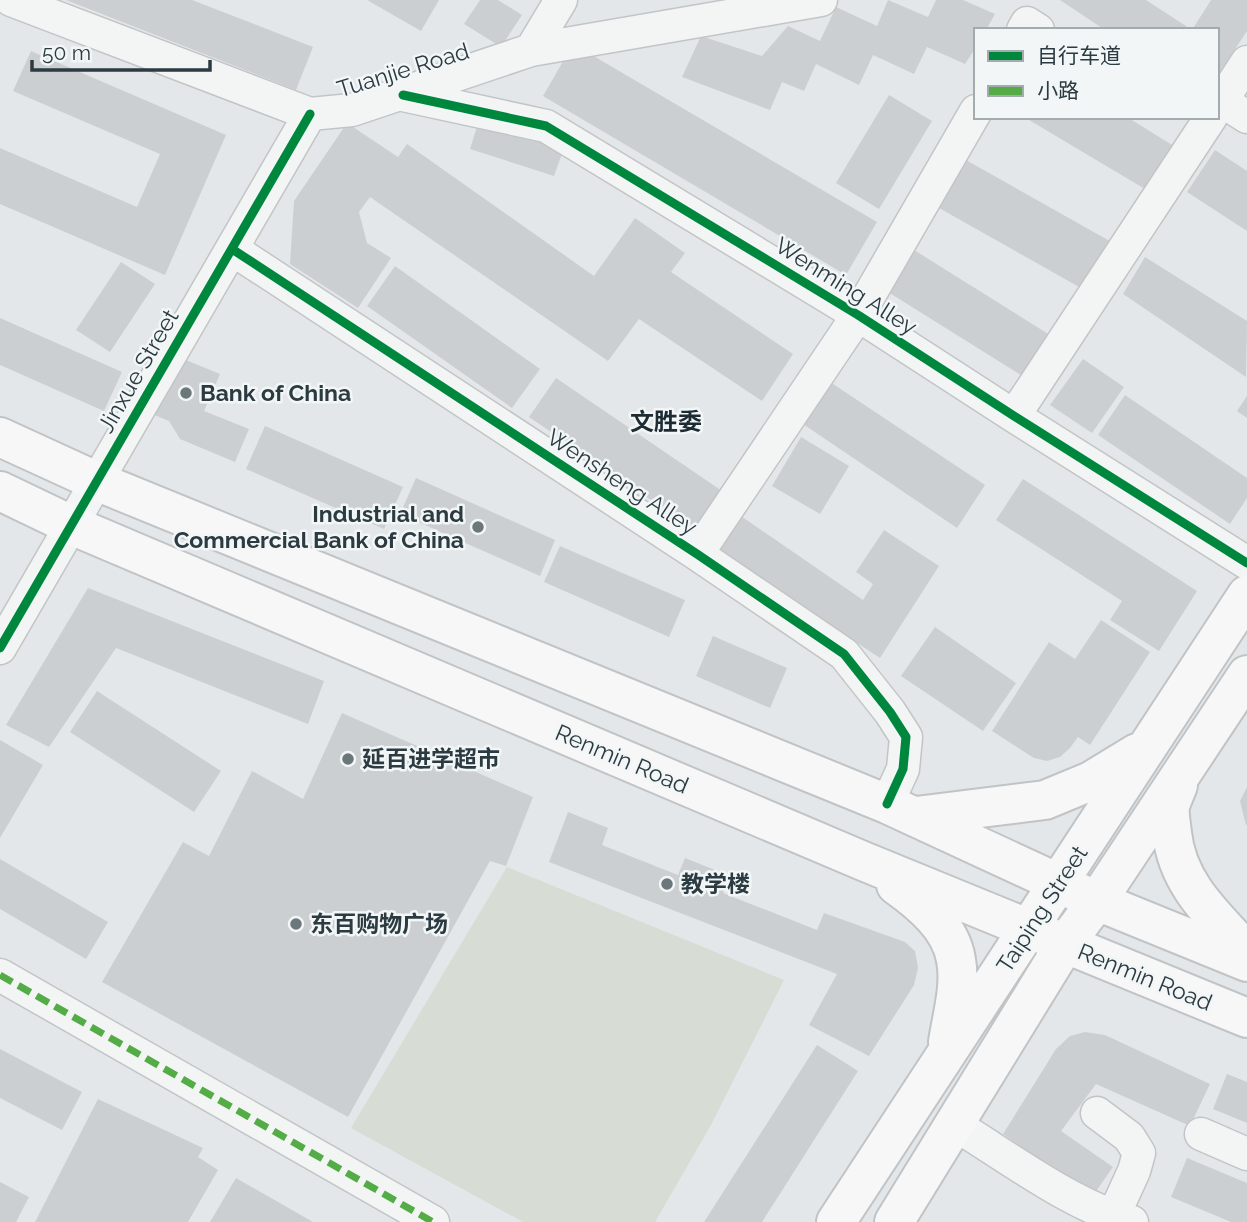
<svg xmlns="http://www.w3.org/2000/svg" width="1247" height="1222" font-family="Raleway,'Noto Sans SC',sans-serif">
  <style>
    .green { fill: #d7dcd5 }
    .building { fill: #cccfd1 }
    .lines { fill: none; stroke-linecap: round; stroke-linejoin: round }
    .minor-casing { stroke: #c2c5c7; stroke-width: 35 }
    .major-casing { stroke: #c0c4c6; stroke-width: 42 }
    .minor { stroke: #f3f5f5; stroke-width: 32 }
    .major { stroke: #f7f7f7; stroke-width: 38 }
    .quiet { stroke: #54ac46; stroke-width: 7; stroke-dasharray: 14 7; stroke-linecap: butt }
    .cycleway-casing { stroke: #f2f6f7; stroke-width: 13 }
    .cycleway { stroke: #00873e; stroke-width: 9 }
    .poi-dot { fill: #6c777c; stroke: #f2f6f7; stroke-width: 2.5 }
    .labels { text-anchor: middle; stroke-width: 5; stroke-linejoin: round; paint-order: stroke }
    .street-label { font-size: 23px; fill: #2b3b41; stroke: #f2f6f7 }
    .poi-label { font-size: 23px; font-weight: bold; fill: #2b3b41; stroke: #f2f6f7; text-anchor: start }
    .neighbourhood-label { font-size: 24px; font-weight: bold; fill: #1d2b32; stroke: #f2f6f7 }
  </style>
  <rect width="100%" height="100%" fill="#e4e7e9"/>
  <path class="green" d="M507 867 784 980 711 1125 655 1222H523L351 1128Z"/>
  <path class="building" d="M66 0H192L313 47 296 90Z
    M367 0H439L421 31Z
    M480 0H498L522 15 501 47 464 24Z
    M888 0 928 17 936 0H963L995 14 986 30H976V47L965 64 927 47 914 74 873 55 859 85 816 64 804 91 782 82 770 110 682 77 701 36 762 56 788 26 820 41 836 7 877 26Z
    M1060 0H1146L1192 30 1211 0H1247V31L1217 76V30H1105Z
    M573 44 877 222 846 275 543 96Z
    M31 51 226 135 165 275 0 204V148L137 207 160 154 13 91Z
    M889 95 932 121 879 209 836 183Z
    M1024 117H1127L1177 148 1150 192Z
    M479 120 564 148 554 176 470 149Z
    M347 123 398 157 407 144 594 276 635 218 685 253 671 272 793 354 762 401 639 319 608 361 370 197 359 212 367 243 391 258 358 308 290 264 294 201Z
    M1215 150 1247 171V231L1187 192Z
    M966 160 1115 244 1088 292 939 208Z
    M914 250 1053 337 1027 379 888 292Z
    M1145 257 1247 321 1246 377 1123 294Z
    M121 262 155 284 110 352 76 330Z
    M395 266 540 369 512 408 367 306Z
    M0 318 122 372 104 411 0 365Z
    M176 356 220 374 204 411 249 429 235 462 180 439 169 421 152 414Z
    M1083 359 1124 387 1092 433 1050 405Z
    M556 378 725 493 698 532 529 417Z
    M827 380 985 485 957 528 800 422Z
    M1125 395 1247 478V498L1230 524 1098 435Z
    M1247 396V418L1237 411Z
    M265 426 403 487 384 529 246 469Z
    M801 437 849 466 820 514 772 486Z
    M416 478 555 540 540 576 400 514Z
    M1023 479 1197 591 1159 651 1110 620 1122 601 996 520Z
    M738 514 863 600 873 584 856 572 884 530 939 566 880 658 714 548Z
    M560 546 685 600 669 637 544 582Z
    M88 588 324 681 308 724 116 648 49 747 6 725Z
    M1101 620 1150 652 1090 745 1078 737 1070 748 1060 757 1047 761 1034 758 992 731 1049 642 1075 659Z
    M935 627 1016 683 983 731 901 676Z
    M713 636 787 668 770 708 696 676Z
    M97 691 221 771 194 812 70 732Z
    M342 713 533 797 506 866 490 861 348 1117 102 982 183 842 209 856 252 771 303 799Z
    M0 740 43 765 0 838Z
    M1247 787V825H1246L1240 801Z
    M568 812 608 828 602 845 678 875 685 858 730 876 723 893 817 930 824 913 905 942 915 951 918 968 914 985 869 1056 809 1025 837 974 549 862Z
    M0 859 108 922 86 959 0 909Z
    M1085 1032 1105 1035 1210 1084 1190 1126 1096 1084 1061 1131 1113 1167 1092 1197 1003 1134 1056 1049 1070 1036Z
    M817 1045 858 1071 762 1222H704Z
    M0 1049 82 1092 62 1130 0 1098Z
    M1227 1074 1247 1082V1123L1213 1109Z
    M98 1099 203 1148 198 1157 218 1170 188 1222H35Z
    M1187 1158 1247 1183V1222H1231L1171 1197Z
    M236 1178 313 1222H210Z
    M0 1182 29 1197 16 1222H0Z"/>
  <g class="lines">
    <defs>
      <path id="minor" d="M11 0 310 114 352 110 531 50 821 0
        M1023 30 1027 23 1038 30
        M531 50 561 0
        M403 95 546 126 858 315 1014 416 1247 563
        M1222 101 1247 117
        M1217 108 1247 62
        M232 249 697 554 844 654 890 712 906 737 903 769 887 804
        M1014 416 1211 117
        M697 554 858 315 976 111
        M0 648 310 114
        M0 975 433 1222
        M1097 1113 1129 1137 1139 1153 1134 1171 1113 1217
        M954 1124C1008 1157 1072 1206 1132 1222
        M1201 1134 1247 1154"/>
      <path id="major" d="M0 437 96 481 887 804 1097 901 1247 962
        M0 491 71 525 863 861 1247 1018
        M1178 785C1176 791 1172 799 1170 806 1169 814 1171 824 1172 833 1177 884 1214 916 1247 952
        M916 816 1045 800 1091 781 1137 753
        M896 885C921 903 951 927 956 960 961 986 952 1016 948 1042
        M836 1222 1247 595
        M894 1222 1065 944 1097 901 1247 675"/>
    </defs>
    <use href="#minor" class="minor-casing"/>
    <use href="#major" class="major-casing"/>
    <use href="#minor" class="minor"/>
    <use href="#major" class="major"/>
    <path class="quiet" d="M0 975 433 1222"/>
    <defs>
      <path id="cycleway" d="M403 95 546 126 858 315 1014 416 1247 563
        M232 249 697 554 844 654 890 712 906 737 903 769 887 804
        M0 648 310 114"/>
    </defs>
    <use href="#cycleway" class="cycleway-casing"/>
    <use href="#cycleway" class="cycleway"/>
  </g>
  <g class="poi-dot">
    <circle cx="186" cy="393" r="7"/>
    <circle cx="478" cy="527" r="7"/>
    <circle cx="348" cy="759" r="7"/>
    <circle cx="667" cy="884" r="7"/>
    <circle cx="296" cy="924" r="7"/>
  </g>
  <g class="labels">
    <g class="street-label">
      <text transform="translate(403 70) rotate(-17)" y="8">Tuanjie Road</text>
      <text transform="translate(846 286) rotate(32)" y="8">Wenming Alley</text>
      <text transform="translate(138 371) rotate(-60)" y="8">Jinxue Street</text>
      <text transform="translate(622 482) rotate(33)" y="8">Wensheng Alley</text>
      <text transform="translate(622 759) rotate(23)" y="8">Renmin Road</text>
      <text transform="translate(1042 909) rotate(-57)" y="8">Taiping Street</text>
      <text transform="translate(1145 977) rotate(22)" y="8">Renmin Road</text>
    </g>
    <g class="poi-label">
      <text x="200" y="401">Bank of China</text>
      <text x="464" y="522" text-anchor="end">Industrial and<tspan x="464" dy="26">Commercial Bank of China</tspan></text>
      <text x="362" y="767">延百进学超市</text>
      <text x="681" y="892">教学楼</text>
      <text x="310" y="932">东百购物广场</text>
    </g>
    <g class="neighbourhood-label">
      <text x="666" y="430">文胜委</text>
    </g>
  </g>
  <rect x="974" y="28" width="245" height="91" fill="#f2f6f7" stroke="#a2abae" stroke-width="2"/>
  <rect x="988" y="51" width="35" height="10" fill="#00873e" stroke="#a2abae" stroke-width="2"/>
  <text x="1037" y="63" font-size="21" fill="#2b3b41">自行车道</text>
  <rect x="988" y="86" width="35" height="10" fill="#54ac46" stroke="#a2abae" stroke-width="2"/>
  <text x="1037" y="98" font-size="21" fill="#2b3b41">小路</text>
  <path d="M32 60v10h178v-10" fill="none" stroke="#2b3b41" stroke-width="3.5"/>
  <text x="42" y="60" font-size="21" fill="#2b3b41" stroke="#f2f6f7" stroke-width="5" paint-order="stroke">50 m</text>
</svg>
